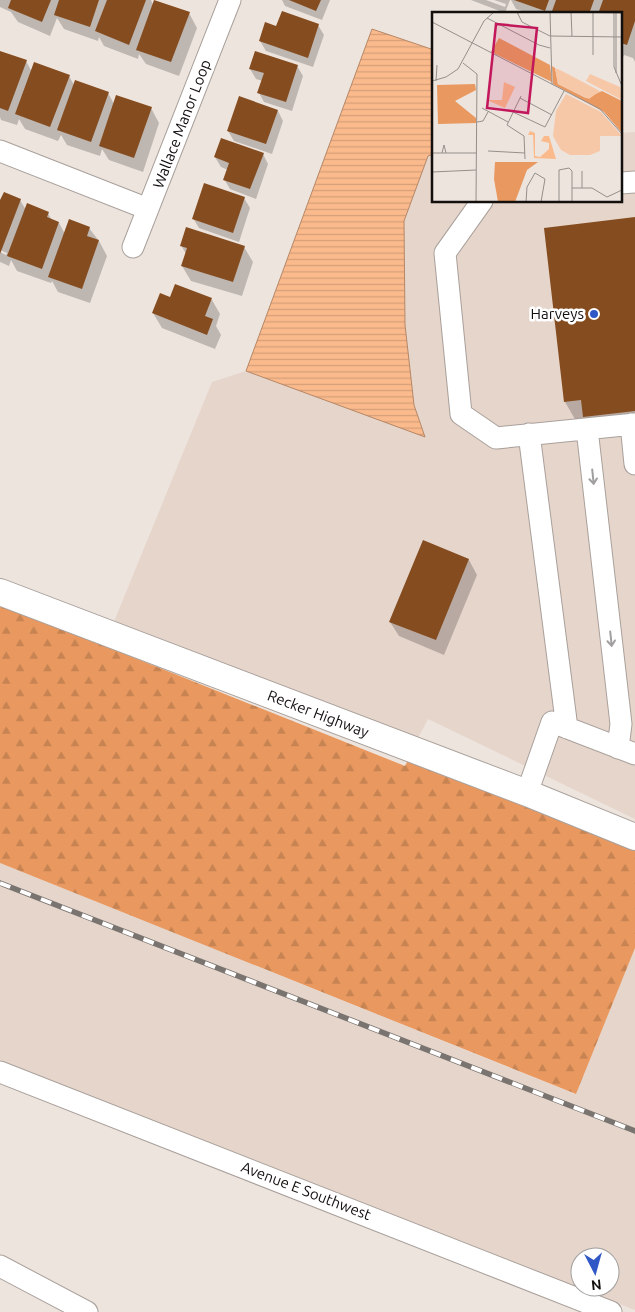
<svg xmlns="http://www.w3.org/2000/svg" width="635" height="1312" font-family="Ubuntu,sans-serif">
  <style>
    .built { fill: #e6d5cb; fill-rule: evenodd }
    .forest { fill: url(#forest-firs) }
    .water { fill: url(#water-rules); stroke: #b58766 }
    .shadow { fill: #0003 }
    .building { fill: #854c1f }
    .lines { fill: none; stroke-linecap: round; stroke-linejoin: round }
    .minor-casing { stroke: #a9a09b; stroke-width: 23 }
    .major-casing { stroke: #a9a09b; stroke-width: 28 }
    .minor { stroke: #fff; stroke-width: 21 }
    .major { stroke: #fff; stroke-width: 26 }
    .rail-casing { stroke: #7a7470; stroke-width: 5.5 }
    .rail { stroke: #fff; stroke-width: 4; stroke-dasharray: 11; stroke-linecap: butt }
    .oneway { stroke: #a09f9e }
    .poi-dot { fill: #2f57c6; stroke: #fff; stroke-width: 2 }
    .labels { text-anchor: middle; stroke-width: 5; stroke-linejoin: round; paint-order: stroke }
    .street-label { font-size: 15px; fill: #120f0d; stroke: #fff }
    .poi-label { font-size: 15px; fill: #120f0d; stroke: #fff; text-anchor: end }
    .inset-road { fill: none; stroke: #958f8a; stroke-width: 1 }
    .view { fill: #c2185b; fill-opacity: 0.15; stroke: #c2185b; stroke-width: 2.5 }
    .inset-edge { fill: none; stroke: #120f0d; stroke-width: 2.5 }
  </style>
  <defs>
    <pattern id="forest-firs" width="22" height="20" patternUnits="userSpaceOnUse" patternTransform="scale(1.25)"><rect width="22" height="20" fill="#e99960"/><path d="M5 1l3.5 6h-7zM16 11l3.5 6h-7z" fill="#c78352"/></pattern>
    <pattern id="water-rules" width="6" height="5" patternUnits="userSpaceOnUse" patternTransform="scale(1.25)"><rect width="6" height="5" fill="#fbba8c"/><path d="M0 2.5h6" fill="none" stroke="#d69f78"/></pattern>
  </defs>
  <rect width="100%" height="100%" fill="#ede4de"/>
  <path class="built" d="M635 132V819L428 719 417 740 113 624 212 382 246 371 425 436 414 405 405 325 404 221 428 156 434 154V201H621V133Z
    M0 863 575 1094 635 948V1310L0 1060ZM580 1257H610V1287H580Z"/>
  <path class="forest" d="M0 604 405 766 408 760 635 849V948L576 1094 0 863Z"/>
  <path class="water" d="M372 29 434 50V154L428 156 404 221 405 325 414 405 425 437 246 371Z"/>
  <path class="shadow" d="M0 0H151L153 5 189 13 197 28 179 76 146 64 139 54 138 59 104 46 99 37 98 41 64 29 57 18 50 36 18 22 11 12 0 7Z
    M282 0H330L322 20 285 6Z
    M471 0H486L505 7 506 4 494 0H510L505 13Z
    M511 0H630L635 2V62L633 58 624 55 621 62V14H531L516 9Z
    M318 25 324 35 313 67 266 51 260 41 277 27Z
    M0 52 26 61 32 72 69 76 74 85 108 93 114 104 151 108 159 123 143 172 109 160 102 149 100 156 67 145 61 135 58 141 25 129 19 119 17 125 1 120 0 117Z
    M297 66 303 76 292 111 264 102 259 93 263 81 256 79 250 69Z
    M278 111 283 121 272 154 234 141 228 131Z
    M263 154 268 164 256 199 230 189 224 179 228 170 221 167 215 157Z
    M244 198 250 208 239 242 199 228 193 218Z
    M20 200 26 210 48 213 52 221 59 223 65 234 89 228 99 241 107 256 90 303 58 292 52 281 51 283 17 271 11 260 9 266 0 262V252L6 255 7 253 0 250V203Z
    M635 219V431L576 421 565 402Z
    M181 245 244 247 253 262 242 296 191 281 182 266 186 254Z
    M176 286 212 300 220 314 216 326 221 335 215 349 162 328 153 313 171 299Z
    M423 542 469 560 477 575 444 655 399 636 390 622Z"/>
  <path class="building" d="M11 0H51L42 22 8 8Z
    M59 0H99L90 27 54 15Z
    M107 0H146L129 45 95 31Z
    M154 0 190 12 171 62 136 50Z
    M289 0H321L316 11Z
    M514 0H549L545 11Z
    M556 0H594L589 14H551Z
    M603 0H635V21L627 45 621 43V14H598Z
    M282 11 319 24 308 58 259 41 265 22 276 26Z
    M0 51 27 60 8 111 0 108Z
    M255 51 298 65 286 102 257 93 264 73 249 69Z
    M34 62 70 75 50 127 15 114Z
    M75 80 109 92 91 142 57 130Z
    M116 95 152 107 134 158 99 146Z
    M239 96 278 110 266 144 227 131Z
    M221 138 264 153 250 189 223 180 229 163 214 157Z
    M204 183 245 197 233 233 192 219Z
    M4 192 21 199 0 254V200Z
    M27 203 49 212 47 217 59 222 42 269 7 256Z
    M635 217V411L583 417 581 400 564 402 544 228Z
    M69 219 90 227 87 236 99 240 82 289 48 277Z
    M186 227 245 246 233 282 181 266 187 248 180 246Z
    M175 284 212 298 205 316 213 319 207 335 152 313 160 293 170 297Z
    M423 540 469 559 436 640 389 622Z"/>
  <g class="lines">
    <defs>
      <path id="minor" d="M0 151 148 209
        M621 183 635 182
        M482 201 445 253 461 414 496 438 635 424
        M133 247 230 0
        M631 424 635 464
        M587 429 621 724 618 748
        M529 434 567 728
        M527 793 552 722 635 754
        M0 1072 611 1312
        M0 1266 87 1312"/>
      <path id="major" d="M0 592 527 793 635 837"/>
    </defs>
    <use href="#minor" class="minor-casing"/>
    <use href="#major" class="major-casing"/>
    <use href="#minor" class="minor"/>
    <use href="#major" class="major"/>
    <defs>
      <path id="rail" d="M0 883 635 1131"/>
    </defs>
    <use href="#rail" class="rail-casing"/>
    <use href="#rail" class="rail"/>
  </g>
  <defs><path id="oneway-shaft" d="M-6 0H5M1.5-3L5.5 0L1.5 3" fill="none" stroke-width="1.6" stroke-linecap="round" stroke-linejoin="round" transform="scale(1.25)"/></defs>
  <g class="oneway">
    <use href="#oneway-shaft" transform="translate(593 477) rotate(84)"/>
    <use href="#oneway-shaft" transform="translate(611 639) rotate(84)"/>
  </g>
  <circle class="poi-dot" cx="594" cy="314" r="5"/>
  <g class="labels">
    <g class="street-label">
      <text transform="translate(182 124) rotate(-69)" y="5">Wallace Manor Loop</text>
      <text transform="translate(318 714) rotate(21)" y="5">Recker Highway</text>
      <text transform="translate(306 1191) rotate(21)" y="5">Avenue E Southwest</text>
    </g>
    <g class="poi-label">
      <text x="584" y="319">Harveys</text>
    </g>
  </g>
  <g transform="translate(432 12)">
    <rect width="190" height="190" fill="#ede4de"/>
    <path d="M158 62 188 75 190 88 154 69Z" fill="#f7c8a8"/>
    <path d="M67 26 118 53 120 70 59 40ZM120 54 123 56 126 72 154 86 170 79 190 89V121L172 100 121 72ZM43 72 44 78 23 89 44 106V111L6 112 5 73ZM63 150H106L95 158 83 190H66L62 167Z" fill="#e99960"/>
    <path d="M123 56 130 59 168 79 157 87 126 72ZM134 82 169 100 190 124H168V139L158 143H138L129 138 121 124 124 99Z" fill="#f7c8a8"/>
    <path d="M72 70 83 75 73 96 55 88H70ZM98 119 103 121V144L108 145 117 137V131L109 129 112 124H117L124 147 102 146 101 123H96Z" fill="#fbba8c"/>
    <path class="inset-road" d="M85 0 90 10 118 24 190 25M118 0 120 72M134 0 190 1M139 0 140 24M161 0V43M182 0V55L190 74M184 0V61M55 6 107 33 118 36M0 10 168 97 190 122M31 51 45 62 44 190M0 69 14 65 26 57 52 9 62 0M4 69 5 53M89 84 75 113 92 124 93 147M88 86 120 103M50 96 76 110M81 100 113 115 132 79M45 110 51 109 56 100M56 139 93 141M0 141H45M10 141 12 133 14 141M150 159V176M0 160 44 158M140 176H160L175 185 190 178M94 190 95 175 103 161 113 167 109 190M127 190V158L137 156 140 159V190"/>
    <path class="view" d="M64 12 105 16 96 101 55 96Z"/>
    <rect width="190" height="190" class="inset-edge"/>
  </g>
  <g transform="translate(595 1272) rotate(174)"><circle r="24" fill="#ffffff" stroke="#a09f9e"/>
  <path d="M0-4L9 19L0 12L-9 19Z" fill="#2f57c6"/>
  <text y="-8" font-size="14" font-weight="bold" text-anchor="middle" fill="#120f0d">N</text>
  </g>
</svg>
